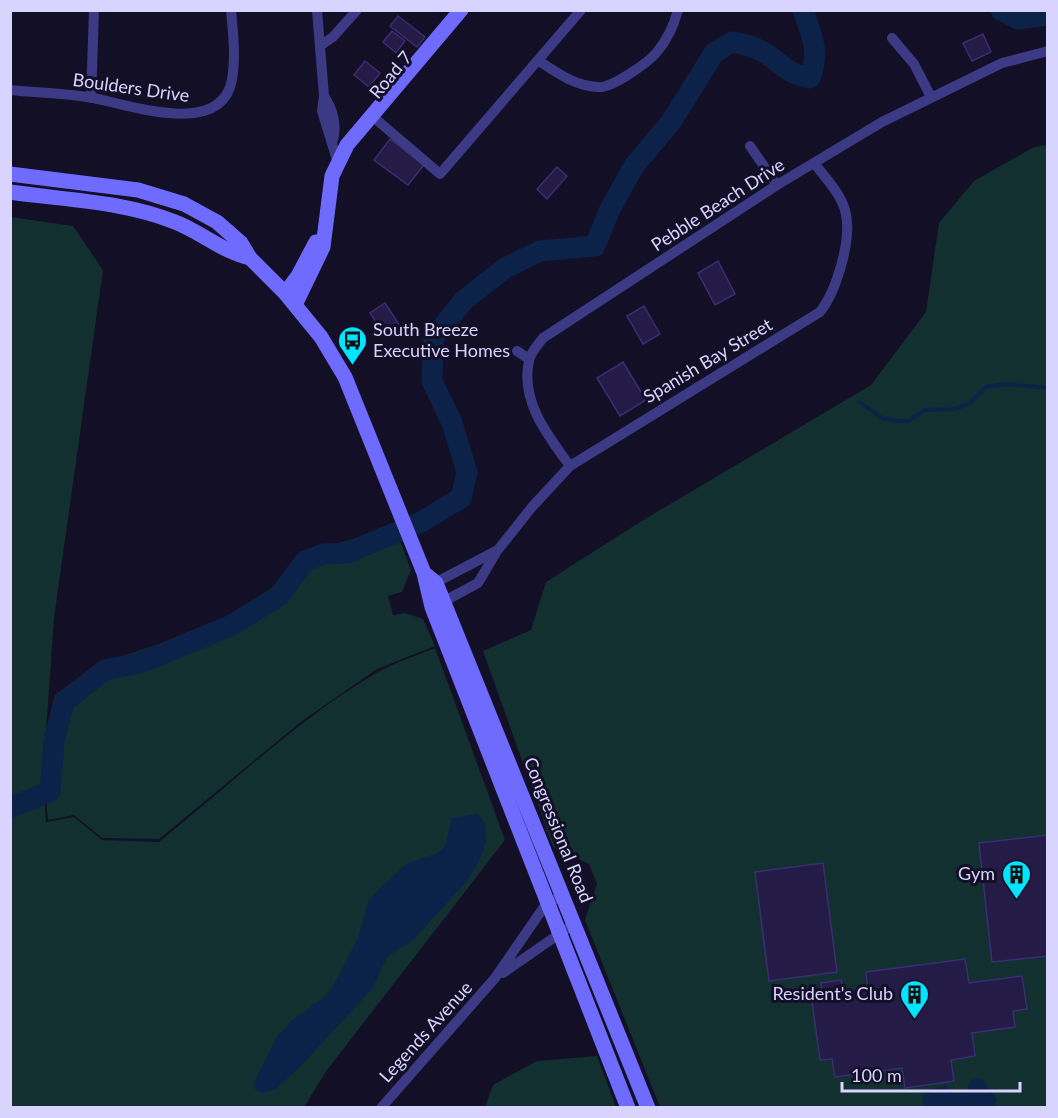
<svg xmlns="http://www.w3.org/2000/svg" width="1058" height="1118" font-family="Lato,sans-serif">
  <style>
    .green { fill: #12302f }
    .water { fill: #0c2248 }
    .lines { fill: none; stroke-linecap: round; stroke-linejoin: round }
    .stream { stroke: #0c2248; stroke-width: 4 }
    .river { stroke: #0c2248; stroke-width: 21 }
    .building { fill: #241b47; stroke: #3b2d73; stroke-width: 1.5 }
    .street { stroke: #3d3a85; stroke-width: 10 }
    .secondary { stroke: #6f6bff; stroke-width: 15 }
    .labels { text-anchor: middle; stroke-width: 6; stroke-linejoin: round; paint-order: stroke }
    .street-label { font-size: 18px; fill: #d9d4ff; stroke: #130f26 }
    .poi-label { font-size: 18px; fill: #d9d4ff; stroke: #130f26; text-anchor: end }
  </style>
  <rect width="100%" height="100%" fill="#130f26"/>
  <path class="green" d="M1047 145V1107H660L585 920 597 884 589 864 553 847 483 651 531 630 546 582 640 522 871 385 926 312 939 223 974 181 1034 147Z
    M11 217 73 226 103 270 54 618 43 774 46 822 74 817 102 840 159 842C230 785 297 720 376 673 394 663 415 656 435 648L505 840 327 1070 304 1107 11 1108Z
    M395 527 411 570 402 592 388 596 393 615 405 613 423 619 435 646 377 669 302 721 159 839 102 838 74 815 48 820C44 779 43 735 55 695L95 665 159 644 238 612 268 591 288 572 300 554Z
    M597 1056 616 1107H485L493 1085 537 1061Z"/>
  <path class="water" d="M478 814 485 823 486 842 480 859 467 881 413 940 387 957 372 989 300 1067 276 1089 262 1093 255 1089 254 1083 276 1038 291 1021 323 998 332 988 358 938 368 902 374 894 406 864 435 854 445 847 452 818Z
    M977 1078 983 1080 997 1099 994 1107H924L922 1098 927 1090 945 1086 956 1094 967 1091 970 1081Z"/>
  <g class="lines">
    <path class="stream" d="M860 402 883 419 899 421H908L925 410 954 409 969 404 986 387 1008 384 1048 388"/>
    <path class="river" d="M1001 10 1018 19 1048 15
      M10 808 50 791 54 741 64 702 105 670 143 662 232 625 279 596 305 561 323 554 347 553 421 522 461 498 467 472 452 423 432 381 433 339 463 301 505 268 540 251 595 246 610 209 634 166 671 122 714 53 732 42C745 44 757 47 768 55 786 67 788 74 810 78 820 51 812 36 803 10"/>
  </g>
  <path class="building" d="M398 16 425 37 417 47 390 26Z
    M392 31 405 41 396 53 383 42Z
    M983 34 991 52 972 61 963 43Z
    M365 61 380 73 369 87 354 75Z
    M390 139 424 165 408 185 374 160Z
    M557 167 567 176 547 199 537 189Z
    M718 261 735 294 715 305 698 273Z
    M385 303 400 326 385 336 370 313Z
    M644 306 660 334 643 344 627 316Z
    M623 362 646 400 620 416 597 378Z
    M1048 835V956L992 962 979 843Z
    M823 863 837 972 769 981 755 872Z
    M965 959 969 983 1022 976 1027 1009 1013 1011 1015 1027 972 1033 975 1056 951 1060 954 1081 905 1088 902 1068 835 1077 832 1059 820 1060 812 1002 823 1001 821 983 841 980 843 993 868 990 866 972Z"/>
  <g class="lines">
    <path class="street" d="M317 10 324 96 322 111 338 163
      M892 38 914 64 931 97
      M320 46 333 37 357 10
      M539 61C557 73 575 86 598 87 611 89 649 62 657 52 667 40 674 25 678 10
      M10 90C38 93 66 93 93 98 131 105 221 138 232 80 236 56 233 34 231 10
      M324 96C333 109 337 125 333 140
      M91 98 94 10
      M378 121 440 174 581 10
      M750 146 777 185
      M517 351 529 359
      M570 466C548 436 520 401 529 361 530 353 538 345 543 338L777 185 882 122 1002 63 1048 51
      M431 585 496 551
      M437 605 478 583 497 551 532 507 570 466 820 312C837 290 853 237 845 210 840 193 825 177 814 163
      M503 973 575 923
      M381 1108 495 978 546 904 564 895"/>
    <path class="secondary" d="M10 174 138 190 184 204 217 222 241 243 250 258 285 293 321 337 345 377 424 573 432 607 628 1108
      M10 192C65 200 123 201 175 222 201 232 223 252 250 258
      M285 293 298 276 316 242
      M295 305 323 247 332 176 347 145 461 10
      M424 573 436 583 648 1108"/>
  </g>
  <defs>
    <symbol id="bus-pin" viewBox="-11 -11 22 30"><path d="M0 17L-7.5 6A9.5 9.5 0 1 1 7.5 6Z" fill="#00e5ff" stroke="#130f26"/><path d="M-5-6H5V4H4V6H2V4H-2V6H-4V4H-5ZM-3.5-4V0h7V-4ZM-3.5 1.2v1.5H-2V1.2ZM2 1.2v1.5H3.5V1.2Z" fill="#111"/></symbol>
    <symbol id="building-pin" viewBox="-11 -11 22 30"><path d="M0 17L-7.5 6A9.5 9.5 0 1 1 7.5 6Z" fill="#00e5ff" stroke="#130f26"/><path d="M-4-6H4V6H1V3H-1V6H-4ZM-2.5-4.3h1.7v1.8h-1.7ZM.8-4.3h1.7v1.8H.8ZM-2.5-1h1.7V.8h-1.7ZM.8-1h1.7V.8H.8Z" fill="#111"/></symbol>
  </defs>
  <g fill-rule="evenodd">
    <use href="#bus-pin" x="336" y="324" width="33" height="45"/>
    <use href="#building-pin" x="1000" y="858" width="33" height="45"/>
    <use href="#building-pin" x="898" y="978" width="33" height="45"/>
  </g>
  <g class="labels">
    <g class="street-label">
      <text transform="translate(391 75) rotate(-50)" y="6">Road 7</text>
      <text transform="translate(131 88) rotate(8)" y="6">Boulders Drive</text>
      <text transform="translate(718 205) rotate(-33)" y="6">Pebble Beach Drive</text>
      <text transform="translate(708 361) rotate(-31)" y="6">Spanish Bay Street</text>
      <text transform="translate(558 830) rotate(68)" y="6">Congressional Road</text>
      <text transform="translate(426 1032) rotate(-48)" y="6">Legends Avenue</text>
    </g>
    <g class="poi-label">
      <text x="373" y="336" text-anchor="start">South Breeze<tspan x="373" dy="21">Executive Homes</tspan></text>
      <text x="995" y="880">Gym</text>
      <text x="893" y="1000">Resident's Club</text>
    </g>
  </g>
  <rect width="1058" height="1118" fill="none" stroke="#d9d4ff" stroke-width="24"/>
  <path d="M842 1082v9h178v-9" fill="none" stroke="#d9d4ff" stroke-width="3"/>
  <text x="851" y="1082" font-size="18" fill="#d9d4ff" stroke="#130f26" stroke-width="4.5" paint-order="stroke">100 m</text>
</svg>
